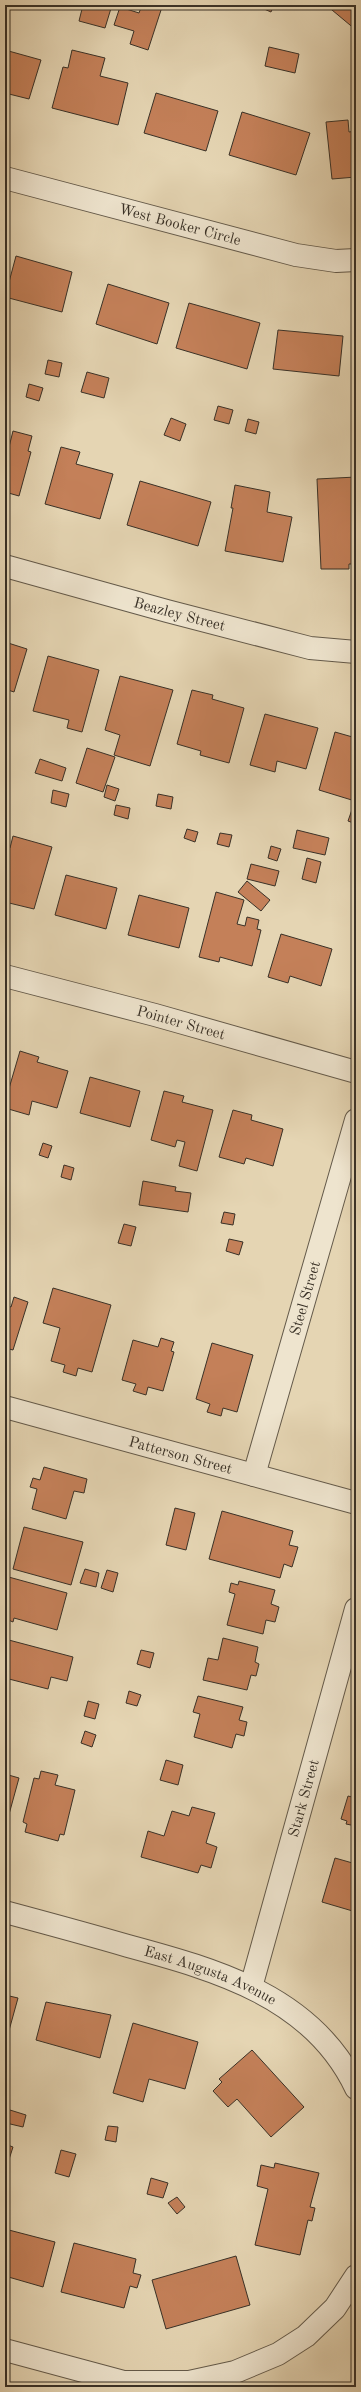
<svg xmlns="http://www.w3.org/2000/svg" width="361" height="2392" font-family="'Old Standard TT',serif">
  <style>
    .building { fill: #c48059; stroke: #393127 }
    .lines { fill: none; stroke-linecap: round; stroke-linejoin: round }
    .street-casing { stroke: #645a4a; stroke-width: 24 }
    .street { stroke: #eee4ce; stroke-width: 22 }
    .labels { text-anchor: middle; stroke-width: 3; stroke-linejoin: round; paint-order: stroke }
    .street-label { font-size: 15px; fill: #393127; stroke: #eee4ce }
  </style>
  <rect width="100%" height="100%" fill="#e5d5b3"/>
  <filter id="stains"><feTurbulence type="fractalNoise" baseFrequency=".005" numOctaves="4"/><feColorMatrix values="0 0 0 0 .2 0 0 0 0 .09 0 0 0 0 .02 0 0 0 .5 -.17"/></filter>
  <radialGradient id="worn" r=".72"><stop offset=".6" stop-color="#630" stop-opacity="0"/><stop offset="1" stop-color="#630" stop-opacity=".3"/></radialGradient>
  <path class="building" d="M83 5H112L105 28 79 21Z
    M142 5 162 7 148 50 130 44 134 31 114 25 120 7 139 13Z
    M255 5H274L271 12Z
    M322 5H356V30L326 5 324 7Z
    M269 47 299 54 295 73 265 66Z
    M5 50 41 60 29 99 5 93Z
    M72 50 105 58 100 76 128 83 118 125 52 108 63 67 68 68Z
    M156 93 218 111 206 151 144 133Z
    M242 112 310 133 296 175 229 155Z
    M348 120 349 132 356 131V177L332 179 326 122Z
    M16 256 72 272 62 312 5 297Z
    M108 284 169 303 157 344 96 324Z
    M189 303 260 323 247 369 176 348Z
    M278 330 343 336 339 376 273 369Z
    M48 360 62 363 59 377 45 374Z
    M87 372 109 378 104 398 81 392Z
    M29 384 43 388 39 401 26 397Z
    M218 406 233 410 229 424 214 420Z
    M171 418 186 424 180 441 164 435Z
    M248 419 259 422 256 434 245 431Z
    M13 431 32 436 28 451 31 452 19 496 5 492V445L9 447Z
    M61 447 80 452 76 464 113 474 100 519 45 504Z
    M356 477V564H349V569H321L317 479Z
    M140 481 211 502 198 546 127 525Z
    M235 485 270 492 267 512 292 517 283 562 225 551 233 508H231Z
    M5 642 27 649 14 692 5 689Z
    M48 656 99 670 82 732 67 728 69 720 33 711Z
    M120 676 173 690 150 766 114 755 120 735 105 730Z
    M192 690 213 695 212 699 244 708 229 763 200 755 201 751 177 744Z
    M265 714 318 728 306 769 277 761 275 772 250 765Z
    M335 732 356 738V824L348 821 355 801 319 790Z
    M87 748 115 757 103 792 76 783Z
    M40 759 66 768 62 781 35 773Z
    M107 785 119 789 115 801 104 797Z
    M53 790 69 794 66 807 51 803Z
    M158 794 173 797 171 809 156 806Z
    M116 805 130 808 128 819 114 815Z
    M187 829 198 832 195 842 184 838Z
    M297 830 329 838 325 855 293 848Z
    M220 833 232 835 229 847 217 844Z
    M13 836 52 847 34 909 5 902V846L10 848Z
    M271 846 281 849 277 861 268 858Z
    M307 858 321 862 316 883 302 879Z
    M251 864 279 871 275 886 247 879Z
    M66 875 117 888 106 929 55 915Z
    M247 881 270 900 261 911 238 892Z
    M216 892 244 900 237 924 245 926 247 917 259 920 257 929 261 930 252 966 220 957 219 962 199 957Z
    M139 895 189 908 179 948 128 935Z
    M281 934 332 949 321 986 290 976 288 983 268 977Z
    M20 1051 39 1057 37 1062 68 1071 57 1108 32 1101 29 1115 5 1108V1102Z
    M90 1077 140 1091 130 1127 80 1113Z
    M164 1091 184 1096 182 1102 213 1110 197 1171 179 1166 185 1142 177 1140 175 1147 151 1140Z
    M233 1110 252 1115 251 1120 283 1129 273 1166 246 1158 244 1164 219 1157Z
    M43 1143 52 1146 48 1158 39 1155Z
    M64 1165 74 1168 71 1180 61 1177Z
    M143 1181 176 1187 175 1191 191 1193 188 1212 139 1205Z
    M224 1212 235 1214 233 1225 221 1223Z
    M124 1224 136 1227 131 1246 118 1243Z
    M229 1239 243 1242 239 1255 226 1251Z
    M53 1288 111 1305 92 1372 78 1368 76 1376 63 1372 65 1365 51 1361 60 1328 43 1323Z
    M14 1297 28 1302 13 1350 5 1348V1305L11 1307Z
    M161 1338 174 1342 171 1351 174 1352 163 1391 148 1387 146 1395 133 1391 136 1384 122 1380 133 1340 158 1347Z
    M212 1343 253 1355 237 1412 223 1408 221 1416 207 1412 210 1404 196 1399Z
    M44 1467 87 1479 84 1493 74 1491 66 1519 32 1509 37 1489 30 1487 33 1478 40 1480Z
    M175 1508 195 1513 186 1550 166 1545Z
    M222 1511 293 1531 289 1545 298 1547 292 1567 284 1564 280 1578 209 1559Z
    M24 1527 83 1542 71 1585 13 1569Z
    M85 1569 99 1573 96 1587 80 1583Z
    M107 1570 118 1573 113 1592 101 1588Z
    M5 1576 67 1593 57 1630 14 1618 13 1622 6 1619 5 1606 7 1598 5 1597Z
    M239 1581 275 1590 271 1604 279 1607 275 1622 266 1620 263 1634 227 1625 235 1594 229 1592 231 1583 238 1585Z
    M223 1638 258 1647 255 1662 259 1664 256 1676 251 1675 247 1690 203 1680 208 1658 218 1660Z
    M5 1639 73 1657 67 1681 51 1677 48 1689 5 1678Z
    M141 1650 154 1653 150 1668 137 1664Z
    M129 1691 141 1695 137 1706 126 1703Z
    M198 1696 243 1707 239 1720 247 1722 244 1736 236 1734 232 1748 194 1737 200 1714 193 1712Z
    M88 1701 99 1704 95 1719 84 1716Z
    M85 1731 96 1735 92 1747 81 1743Z
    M166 1760 183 1765 178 1785 160 1780Z
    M41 1771 58 1775 55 1785 75 1790 64 1835 60 1834 58 1841 25 1832 27 1824 23 1822 34 1778 39 1779Z
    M5 1774 19 1778 8 1818H5Z
    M348 1796 356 1798V1826L346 1824 347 1821 341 1819Z
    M192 1807 215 1813 206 1843 217 1847 211 1868 201 1865 198 1873 141 1857 148 1831 164 1836 172 1811 189 1816Z
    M335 1858 356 1864V1912L322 1902Z
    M5 1995 18 1998 5 2045Z
    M46 2002 111 2015 100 2058 36 2040Z
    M133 2023 198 2042 185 2089 149 2079 143 2102 113 2093Z
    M252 2050 304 2107 271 2137 237 2099 228 2107 213 2091 222 2082 219 2079Z
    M10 2110 26 2115 23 2127 6 2123Z
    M108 2126 118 2127 116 2142 105 2140Z
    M5 2144 13 2147 5 2172Z
    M61 2150 76 2154 69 2177 55 2173Z
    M275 2163 319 2173 310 2207 315 2208 312 2221 308 2220 300 2255 255 2245 268 2189 257 2186 261 2165 274 2168Z
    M151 2178 168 2183 163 2198 147 2194Z
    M177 2197 185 2207 177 2214 168 2203Z
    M5 2229 55 2242 43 2287 5 2276Z
    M74 2243 136 2259 133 2273 141 2275 137 2288 130 2286 124 2308 61 2292Z
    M236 2256 250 2305 166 2329 152 2280Z"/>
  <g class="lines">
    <defs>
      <g id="street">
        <path id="s1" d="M5 178 296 255 336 261 356 260"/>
        <path id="s2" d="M5 566 167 611 310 648 356 652"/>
        <path id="s3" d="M5 976 155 1015 356 1072"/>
        <path id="s4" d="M5 1407 356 1503"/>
        <path id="s5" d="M254 1475 356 1120"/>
        <path id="s6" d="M5 1912C46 1923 87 1934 128 1946 217 1970 313 1997 356 2088"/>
        <path id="s7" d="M251 1987 356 1609"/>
        <path d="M5 2350 124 2382H189L235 2372 278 2354 306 2336 335 2308 356 2276"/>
      </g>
    </defs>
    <use href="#street" class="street-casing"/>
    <use href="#street" class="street"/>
  </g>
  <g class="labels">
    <g class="street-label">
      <text dy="5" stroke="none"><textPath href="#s1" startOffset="181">West Booker Circle</textPath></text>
      <text dy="5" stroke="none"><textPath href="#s2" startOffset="181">Beazley Street</textPath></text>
      <text dy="5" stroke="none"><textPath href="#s3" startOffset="182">Pointer Street</textPath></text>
      <text dy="5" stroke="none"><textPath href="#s5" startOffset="184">Steel Street</textPath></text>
      <text dy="5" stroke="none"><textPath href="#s4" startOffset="182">Patterson Street</textPath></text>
      <text dy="5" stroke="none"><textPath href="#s7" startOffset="196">Stark Street</textPath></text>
      <text dy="5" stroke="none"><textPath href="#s6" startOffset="215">East Augusta Avenue</textPath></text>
    </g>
  </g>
  <rect width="361" height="2392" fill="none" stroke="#e5d5b3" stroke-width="20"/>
  <rect x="6" y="6" width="349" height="2380" fill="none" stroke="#393127" stroke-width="2"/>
  <rect x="10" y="10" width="341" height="2372" fill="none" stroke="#393127"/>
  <rect width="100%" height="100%" filter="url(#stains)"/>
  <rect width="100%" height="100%" fill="url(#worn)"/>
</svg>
